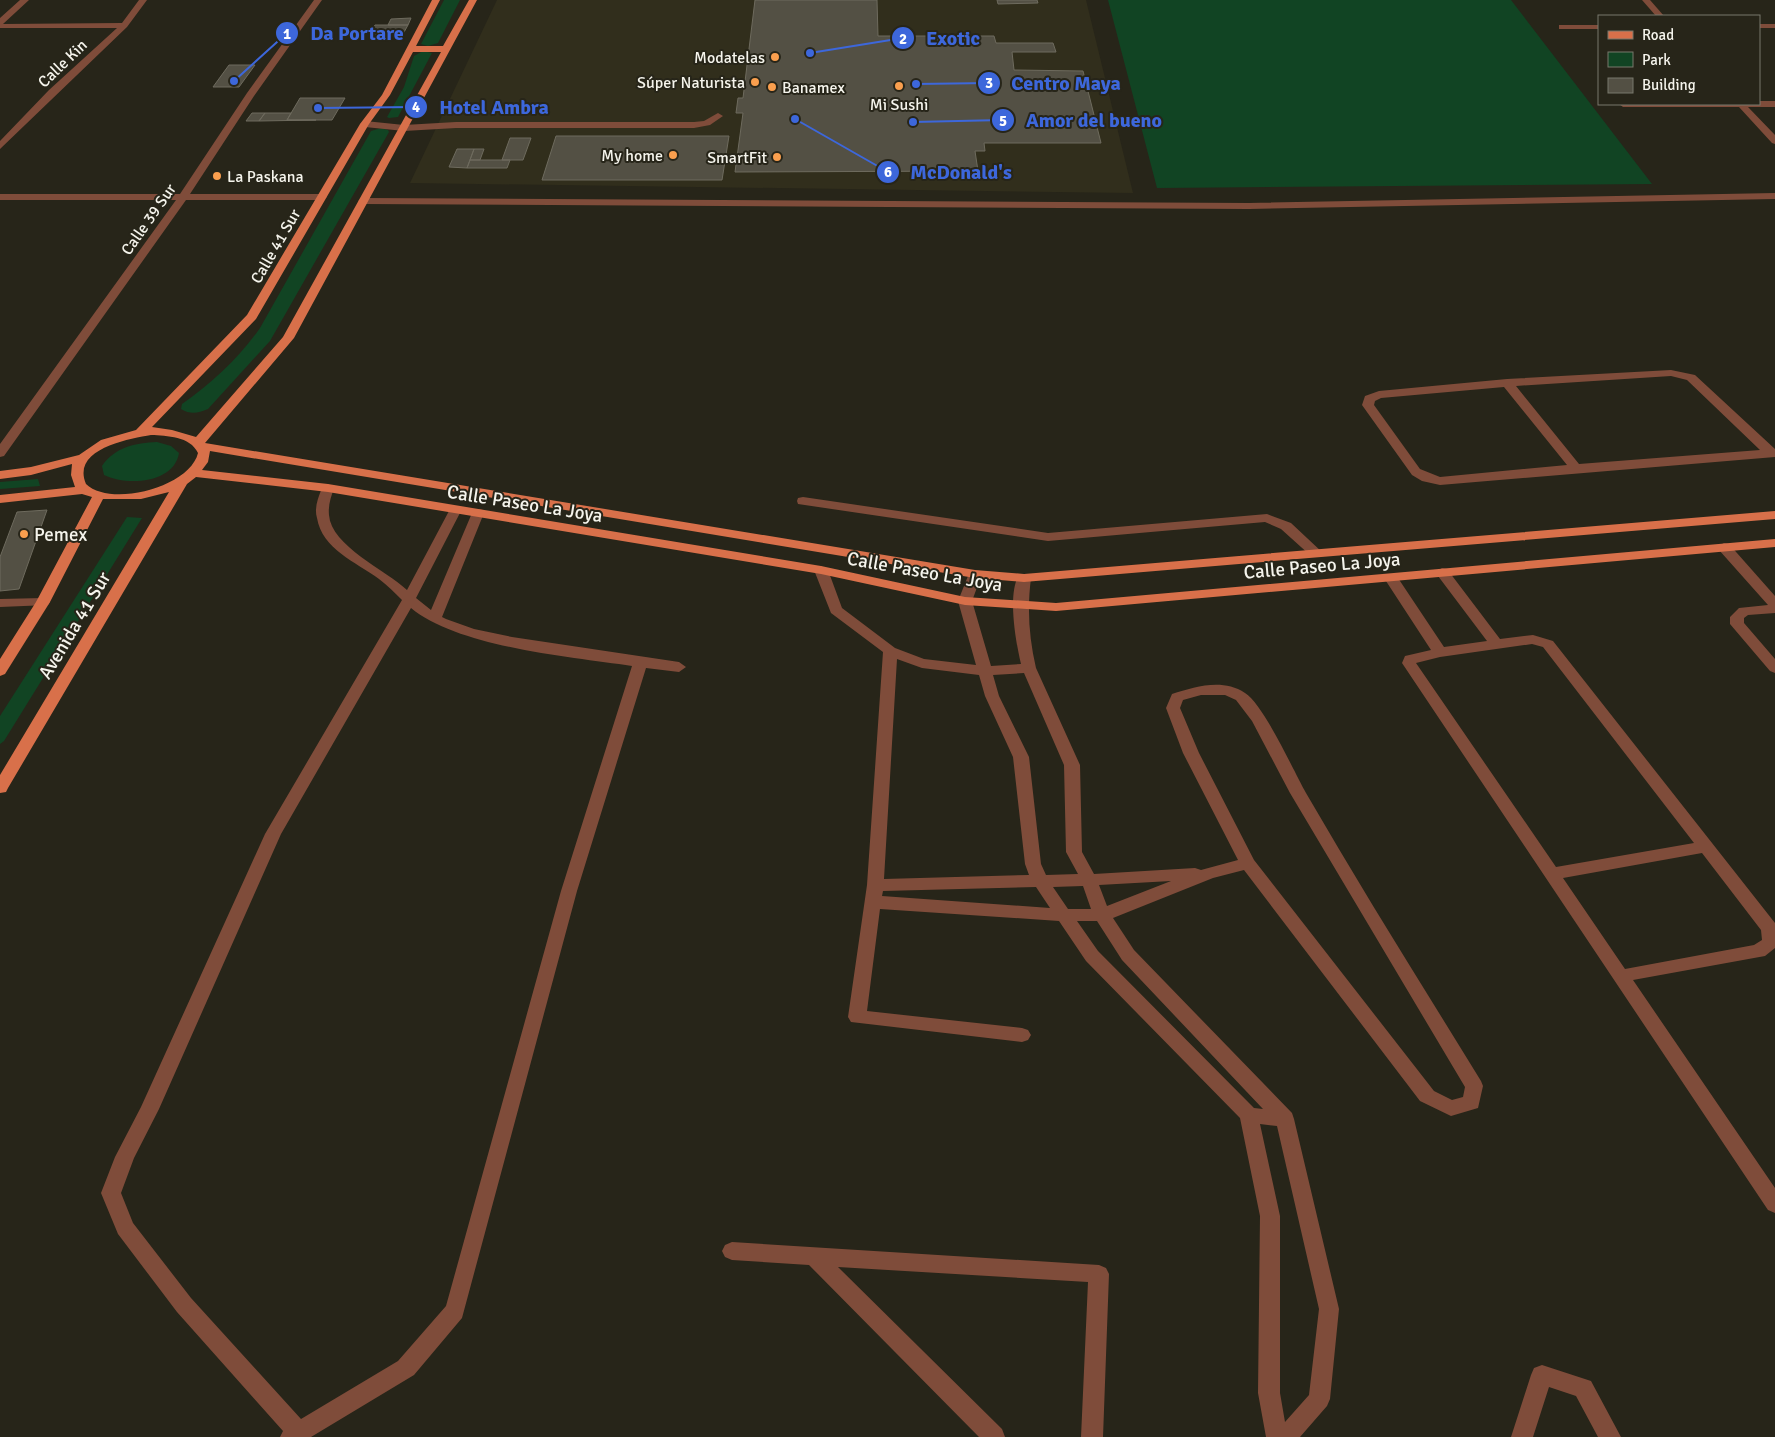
<svg xmlns="http://www.w3.org/2000/svg" width="1775" height="1437" font-family="Signika,sans-serif">
  <style>
    .built { fill: #312e1c }
    .green { fill: #114423 }
    .building { fill: #535044; stroke: #6e6b5e }
    .lines { fill: none; stroke-linecap: round; stroke-linejoin: round }
    .minor { fill: #7f4c3a; fill-rule: evenodd }
    .major { fill: #d8704a; fill-rule: evenodd }
    .poi-dot { fill: #fa9f4e; stroke: #272519; stroke-width: 2 }
    .labels { text-anchor: middle; stroke-width: 4; stroke-linejoin: round; paint-order: stroke }
    .far-poi-label { font-size: 16px; fill: #f5f4ec; stroke: #272519; text-anchor: end }
    .far-street-label { font-size: 16px; fill: #f5f4ec; stroke: #272519 }
    .street-label { font-size: 19px; fill: #f5f4ec; stroke: #272519 }
    .poi-label { font-size: 19px; fill: #f5f4ec; stroke: #272519; text-anchor: start }
    .leader { fill: none; stroke: #3d67db; stroke-width: 2 }
    .callout-dot { fill: #3d67db; stroke: #272519; stroke-width: 2 }
    .mark-label { font-size: 15px; text-anchor: middle; font-weight: bold; fill: #fff }
    .callout-label { font-size: 20px; text-anchor: middle; font-weight: bold; fill: #3d67db; stroke: #272519; stroke-width: 4; stroke-linejoin: round; paint-order: stroke }
  </style>
  <rect width="100%" height="100%" fill="#272519"/>
  <path class="built" d="M497 0H1086L1133 193 410 183Z"/>
  <path class="green" d="M444 0H460L438 43 428 46 421 44Z
    M1108 0H1511L1652 184 1157 188Z
    M423 51 432 53 398 117 389 118 387 117 404 87 414 56Z
    M381 128 388 130 389 132 270 341 208 409C198 413 191 415 181 409L182 404C213 382 238 359 260 328L371 131Z
    M157 442 171 446 179 453C174 484 126 486 104 475L102 466C115 447 135 443 157 442Z
    M38 479 40 486 0 489V482Z
    M127 517 142 518 4 741 0 744V716Z"/>
  <path class="building" d="M755 0H877L878 36H994L996 43H1053L1056 52H1012L1014 70 1083 71 1101 143H984L985 151H975L978 171 735 172 743 113H736L738 98H743Z
    M997 0H1037L1038 3 998 4Z
    M411 18 408 25H388L391 19Z
    M375 25H408L403 34H370Z
    M229 65H255L239 87H213Z
    M300 98H345L332 120H287Z
    M252 113H265L259 121H246Z
    M265 113H291L287 120H316L259 121Z
    M556 136H729L722 180H542Z
    M510 138H531L523 160H502Z
    M457 149H474L467 168 449 167Z
    M474 149H484L480 160H470Z
    M470 160H510L507 168H467Z
    M47 510 19 589 0 591V557L17 512Z"/>
  <g class="lines">
    <path class="minor" d="M20 0H29L3 24 122 23 139 0H147L127 27 0 149V141L49 90 117 28H0V18Z
      M314 0H322L254 96 190 194H322L327 197 322 200H186L4 456 0 457V444L176 200H0V194H180L247 93Z
      M1642 0H1650L1664 16H1656Z
      M1759 24H1775V28H1759Z
      M1559 25H1599V29H1559Z
      M1759 101H1775V107H1748L1775 135V144L1772 143 1739 107H1623L1619 104H1759Z
      M718 113 723 116 710 125 694 128H456L404 131 365 127 360 124 365 121 404 125 456 122H694L704 121Z
      M1775 193V199L1249 209 363 204 358 201 363 198 1249 203Z
      M1671 370 1695 375 1775 449V457L1440 485 1422 481 1412 475 1362 405 1365 396 1379 391 1507 379ZM1671 376 1687 380 1760 450 1579 464 1516 386ZM1504 387 1567 465 1440 477 1420 469 1374 405 1375 401 1381 398Z
      M328 484 334 488C331 497 328 505 329 515 331 546 386 570 407 590L449 511 455 507 460 508 461 511 416 598 431 610 472 513 478 509 483 510 484 513 442 617 446 619 474 629 512 637 679 662 686 667 679 672 646 668 577 891 462 1318 414 1375 311 1437H280L283 1431 177 1312 118 1234 101 1193 115 1157 141 1107 265 834 402 600C394 592 387 585 379 579 356 562 322 549 317 518 314 508 318 498 322 488ZM411 608C458 647 570 657 632 666L561 891 446 1306 398 1361 301 1419 191 1298 133 1223 121 1193 134 1158 159 1109 281 834Z
      M803 497 1048 533 1267 514 1291 523 1323 553 1316 557 1311 556 1281 529 1265 522 1048 541 798 504 797 501 798 498Z
      M1724 543 1729 544 1775 596V613L1748 615 1744 618V623L1775 659V673L1770 671 1730 624V617L1739 608 1768 605 1719 550 1717 547Z
      M821 566 828 570 842 608 895 648 924 659 976 665 958 601 970 571H980L982 574 972 601 991 666 1021 664C1016 643 1007 594 1019 575H1029L1031 578C1027 609 1029 638 1036 668L1080 765 1082 852 1094 874 1195 868 1201 870 1238 860 1183 753 1166 708 1172 694C1195 687 1222 678 1245 693 1264 705 1293 770 1306 793 1362 890 1422 985 1481 1081L1483 1086 1478 1108 1451 1116 1420 1101 1244 870 1213 878 1113 918 1134 950 1292 1113 1294 1119 1339 1309 1330 1399 1327 1406 1300 1437H1266L1258 1393 1260 1216 1240 1118 1086 961 1059 921 880 909 867 1011 1022 1028 1028 1030 1031 1035 1028 1040 1022 1042 851 1022 848 1017 867 885 883 652 831 613 814 570ZM897 659 922 668 979 675 985 696 1013 757 1025 864 1029 875 884 879ZM1024 673 1064 765 1066 852 1078 874 1046 875 1041 864 1029 757 999 696 993 675ZM1201 695H1225L1236 700 1252 721 1290 793 1465 1087 1463 1097 1452 1100 1434 1091 1254 860 1199 753 1180 708 1183 700ZM1171 881 1107 906 1099 885ZM1083 886 1091 909H1068L1053 887ZM1036 887 1050 908 882 896 883 891ZM1077 921H1097L1122 960 1263 1109 1254 1108 1098 951ZM1260 1124 1277 1126 1319 1309 1309 1395 1285 1422 1280 1393V1216Z
      M1442 568 1447 569 1500 639 1533 635 1553 641 1775 923V948L1765 956 1633 980 1775 1188V1213L1768 1210 1402 663 1405 656 1431 650 1384 578 1386 575H1396L1444 647 1487 641 1435 572ZM1532 644 1543 647 1694 843 1556 867 1416 663 1440 657ZM1702 853 1761 930 1762 940 1754 945 1625 969 1563 878Z
      M43 598 48 599 50 602 48 605 0 607V599Z
      M732 1242 1099 1265 1106 1268 1109 1274 1103 1437H1081L1088 1282 838 1267 1002 1429 1005 1437H979L809 1265 732 1260 725 1257 722 1251 725 1245Z
      M1542 1365 1591 1381 1621 1437H1598L1576 1396 1549 1387 1533 1437H1511L1531 1375 1534 1368Z"/>
    <path class="major" d="M432 0H440L416 46H443L469 0H477L294 338 205 443 975 570 1024 574 1775 511V519L1024 582 975 578 210 451 208 462 202 470 328 484 821 566 965 597 1056 603 1775 539V547L1056 611 965 605 821 574 328 492 196 477 187 484 8 788 6 792 0 793V775L169 492 141 499H103L50 602 5 674 0 676V659L36 602 92 497 82 494 0 503V495L75 487 71 475 72 464 31 475 0 479V471L31 467 79 455 101 440 136 430 247 315 360 124 382 95ZM413 52H441L283 337 196 437 172 430 152 427 256 319 369 124 390 95ZM151 435C167 436 190 436 198 453 190 487 111 508 86 484 71 449 128 439 151 435Z"/>
  </g>
  <g class="poi-dot">
    <circle cx="775" cy="57" r="5"/>
    <circle cx="755" cy="82" r="5"/>
    <circle cx="899" cy="86" r="5"/>
    <circle cx="772" cy="87" r="5"/>
    <circle cx="673" cy="155" r="5"/>
    <circle cx="777" cy="157" r="5"/>
    <circle cx="217" cy="176" r="5"/>
    <circle cx="24" cy="534" r="5"/>
  </g>
  <g class="labels">
    <g class="far-poi-label">
      <text x="765" y="63">Modatelas</text>
      <text x="745" y="88">Súper Naturista</text>
      <text x="782" y="93" text-anchor="start">Banamex</text>
      <text x="899" y="110" text-anchor="middle">Mi Sushi</text>
      <text x="663" y="161">My home</text>
      <text x="767" y="163">SmartFit</text>
      <text x="227" y="182" text-anchor="start">La Paskana</text>
    </g>
    <g class="far-street-label">
      <text transform="translate(62 63) rotate(-44)" y="6">Calle Kin</text>
      <text transform="translate(148 219) rotate(-55)" y="6">Calle 39 Sur</text>
      <text transform="translate(275 246) rotate(-60)" y="6">Calle 41 Sur</text>
    </g>
    <g class="street-label">
      <text transform="translate(525 503) rotate(9)" y="7">Calle Paseo La Joya</text>
      <text transform="translate(1322 565) rotate(-5)" y="7">Calle Paseo La Joya</text>
      <text transform="translate(925 571) rotate(10)" y="7">Calle Paseo La Joya</text>
      <text transform="translate(74 625) rotate(-59)" y="7">Avenida 41 Sur</text>
    </g>
    <g class="poi-label">
      <text x="34" y="541">Pemex</text>
    </g>
  </g>
  <path class="leader" d="M234 81L287 33M810 53L903 38M916 84L989 83M318 108L416 107M913 122L1003 120M795 119L888 172"/>
  <g class="callout-dot">
    <circle cx="234" cy="81" r="5"/>
    <circle cx="810" cy="53" r="5"/>
    <circle cx="916" cy="84" r="5"/>
    <circle cx="318" cy="108" r="5"/>
    <circle cx="913" cy="122" r="5"/>
    <circle cx="795" cy="119" r="5"/>
    <circle cx="287" cy="33" r="12"/>
    <circle cx="903" cy="38" r="12"/>
    <circle cx="989" cy="83" r="12"/>
    <circle cx="416" cy="107" r="12"/>
    <circle cx="1003" cy="120" r="12"/>
    <circle cx="888" cy="172" r="12"/>
  </g>
  <g class="mark-label">
    <text x="287" y="39">1</text>
    <text x="903" y="44">2</text>
    <text x="989" y="88">3</text>
    <text x="416" y="112">4</text>
    <text x="1003" y="126">5</text>
    <text x="888" y="177">6</text>
  </g>
  <g class="callout-label">
    <text x="357" y="40">Da Portare</text>
    <text x="953" y="45">Exotic</text>
    <text x="1066" y="90">Centro Maya</text>
    <text x="494" y="114">Hotel Ambra</text>
    <text x="1094" y="127">Amor del bueno</text>
    <text x="961" y="179">McDonald's</text>
  </g>
  <rect x="1598" y="15" width="162" height="90" fill="#272519" stroke="#79786d"/>
  <rect x="1608" y="31" width="25" height="8" fill="#d8704a" stroke="#79786d"/>
  <text x="1642" y="40" font-size="15" fill="#f5f4ec">Road</text>
  <rect x="1608" y="52" width="25" height="15" fill="#114423" stroke="#79786d"/>
  <text x="1642" y="65" font-size="15" fill="#f5f4ec">Park</text>
  <rect x="1608" y="78" width="25" height="15" fill="#535044" stroke="#79786d"/>
  <text x="1642" y="90" font-size="15" fill="#f5f4ec">Building</text>
</svg>
